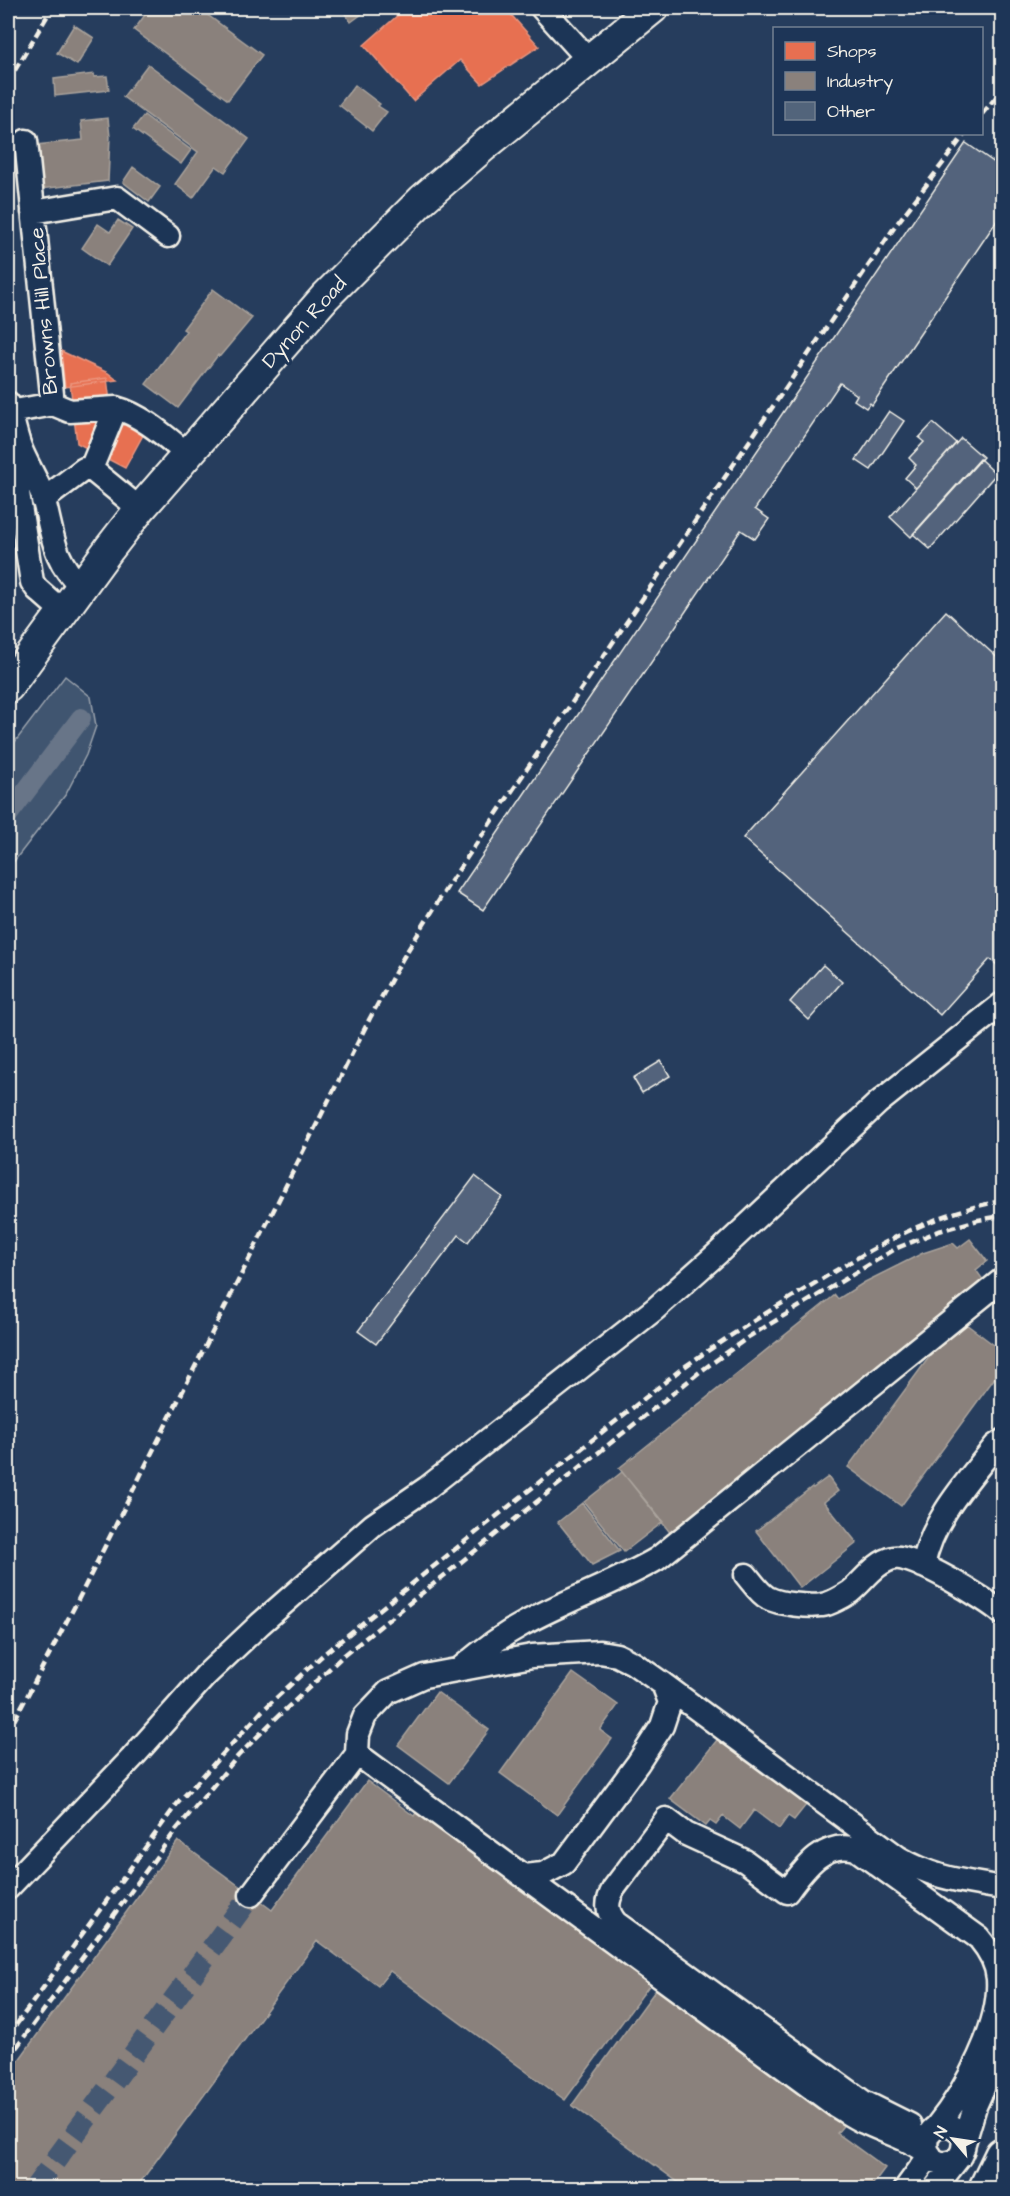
<svg xmlns="http://www.w3.org/2000/svg" width="1010" height="2196" font-family="'Architects Daughter',sans-serif">
  <style>
    .green { fill: #40546f; stroke: #9aa2ac; stroke-width: 1.5 }
    .shops { fill: #e76f51; stroke: #eb967e; stroke-width: 1.5 }
    .industry { fill: #8a817c; stroke: #aaa39c; stroke-width: 1.5 }
    .lines { fill: none; stroke-linecap: round; stroke-linejoin: round }
    .canal { stroke: #677588; stroke-width: 20 }
    .building { fill: #52647b; stroke: #f4f1e8; stroke-width: 1.5 }
    .minor-tunnel { stroke: #455872; stroke-width: 22; stroke-dasharray: 22 11; stroke-linecap: butt }
    .minor-casing { stroke: #f4f1e8; stroke-width: 27 }
    .major-casing { stroke: #f4f1e8; stroke-width: 34 }
    .highway-casing { stroke: #f4f1e8; stroke-width: 38 }
    .minor { stroke: #1d3557; stroke-width: 22 }
    .major { stroke: #1d3557; stroke-width: 30 }
    .highway { stroke: #1d3557; stroke-width: 33 }
    .rail { stroke: #f4f1e8; stroke-width: 4.5; stroke-dasharray: 9 4.5; stroke-linecap: butt }
    .labels { text-anchor: middle; stroke-width: 6; stroke-linejoin: round; paint-order: stroke }
    .street-label { font-size: 21px; fill: #f4f1e8; stroke: #1d3557 }
  </style>
  <rect width="100%" height="100%" fill="#263d5d"/>
  <filter id="ink" filterUnits="userSpaceOnUse"><feTurbulence type="fractalNoise" baseFrequency=".0167" numOctaves="2"/><feDisplacementMap in="SourceGraphic" scale="12" xChannelSelector="R" yChannelSelector="G"/><feConvolveMatrix kernelMatrix="1 2 1 2 8 2 1 2 1" color-interpolation-filters="sRGB"/></filter>
  <g filter="url(#ink)">
    <path class="green" d="M65 676 91 697 96 726 86 755 66 794 8 869V751Z"/>
    <path class="shops" d="M406 8H505L539 46 482 84 460 60 413 101 364 45Z
      M61 351 108 373 117 380 65 387Z
      M107 378 112 418 143 435 125 468 77 443 70 383Z"/>
    <path class="industry" d="M150 8H198L262 55 228 100 134 30Z
      M341 8H370L351 22Z
      M74 25 94 38 77 65 57 53Z
      M148 64 249 139 225 172 216 166 193 198 175 184 198 152 123 97Z
      M94 74V77L107 76 109 90 55 96 54 79Z
      M355 85 380 104 378 106 387 112 372 131 339 105Z
      M144 115 191 150 181 164 133 129Z
      M108 118 110 137 108 181 40 189 36 145 83 140 81 121Z
      M133 167 160 187 149 202 123 182Z
      M118 220 132 229 107 266 82 248 98 224 110 232Z
      M213 289 252 318 220 356 218 355 178 408 146 384 186 331 183 329Z
      M970 1239 987 1261 976 1270 986 1284 672 1535 619 1468 835 1295 838 1299 865 1282 923 1253 953 1243 958 1248Z
      M958 1318 1002 1351V1368L901 1506 848 1467Z
      M622 1472 663 1522 624 1552 584 1502Z
      M828 1477 838 1491 824 1502 857 1543 800 1588 756 1531 812 1487 813 1488Z
      M582 1503 620 1551 592 1565 558 1522Z
      M573 1673 618 1705 600 1730 612 1739 557 1815 500 1773Z
      M437 1692 489 1730 449 1783 398 1745Z
      M721 1735 803 1797 800 1801 806 1805 794 1820 788 1816 779 1829 754 1810 740 1829 723 1816 716 1825 710 1821 706 1826 670 1799Z
      M367 1781 414 1816 420 1807 654 1979 565 2100 390 1971 378 1986 317 1941 136 2188H8V2075L178 1841 272 1910Z
      M660 1984 847 2121 837 2133 885 2168 870 2188H686L572 2105Z"/>
    <g class="lines">
      <path class="canal" d="M8 815 81 718"/>
    </g>
    <path class="building" d="M966 143 1002 168V213L872 405 870 403 866 408 854 400 857 395 840 383 755 509 769 519 755 539 741 530 483 910 457 893Z
      M889 411 904 421 871 470 856 460Z
      M933 423 956 443 916 488 905 478 916 465 909 458 924 442 919 438Z
      M961 438 983 457 911 537 890 517Z
      M980 459 996 474 930 549 913 534Z
      M946 611 1002 662V958L997 965 990 959 940 1015 743 838Z
      M823 965 842 982 809 1020 790 1002Z
      M661 1061 670 1076 642 1093 633 1078Z
      M475 1176 502 1197 468 1242 459 1235 376 1344 358 1331Z"/>
    <g class="lines">
      <path class="minor-tunnel" d="M35 2188 251 1895"/>
      <defs>
        <path id="minor" d="M542 8 589 60
          M33 212 117 198 168 236
          M8 403C12 417 15 433 20 447 26 463 36 478 42 494 53 530 51 559 81 586
          M53 404 70 411 116 408C142 415 166 437 187 454
          M10 412 53 404 26 141
          M19 450 18 493 32 582 37 589 62 611
          M91 469 116 408
          M43 500 84 469H91L140 509
          M923 1566C932 1519 966 1483 995 1446L1002 1441
          M746 1575C752 1582 760 1594 768 1598 779 1604 809 1607 822 1605 830 1604 844 1596 850 1592 864 1581 875 1562 894 1558 912 1554 988 1600 1002 1613
          M462 1667C481 1651 501 1636 523 1624 566 1600 614 1584 657 1559L1002 1280
          M523 1876 543 1874 564 1863 638 1763 662 1726 670 1702 663 1684
          M8 1888 132 1758 206 1675 260 1624 373 1525 427 1488 655 1309 718 1253 878 1103 1002 1004
          M251 1895 357 1754
          M910 2125 862 2101 616 1923C606 1911 606 1902 614 1888L666 1819 686 1834 745 1861 787 1892C804 1869 824 1840 856 1849L979 1938C989 1950 997 1963 998 1979 1001 2025 965 2092 936 2127
          M964 2143 975 2106 992 2068 999 2043
          M928 2153C919 2128 949 2114 963 2136 966 2151 958 2166 941 2163 932 2161 926 2152 919 2147 901 2136 882 2131 864 2122 854 2118 845 2111 836 2106L357 1754 358 1734 365 1716 388 1692 424 1676 532 1656 600 1652 617 1655 633 1663 663 1684 899 1858C935 1879 964 1881 1002 1888
          M906 2188 930 2155
          M935 2188 960 2156"/>
        <path id="major" d="M8 687 109 549 140 509 325 297 423 199 484 146 653 8"/>
        <path id="highway" d="M986 2188 1002 2155"/>
      </defs>
      <use href="#minor" class="minor-casing"/>
      <use href="#major" class="major-casing"/>
      <use href="#highway" class="highway-casing"/>
      <use href="#minor" class="minor"/>
      <use href="#major" class="major"/>
      <use href="#highway" class="highway"/>
      <path class="rail" d="M8 82 52 8
        M982 114 1002 90
        M8 1732 77 1602 370 1018 403 958 451 881 896 225 965 134
        M8 2036 177 1804 262 1711 325 1653 680 1370C721 1341 764 1314 807 1288 869 1250 930 1213 1002 1201
        M8 2059 176 1830 238 1756 274 1720 343 1656 701 1371 750 1336 897 1248 939 1231 978 1220 1002 1216"/>
    </g>
  </g>
  <g class="labels">
    <g class="street-label">
      <text transform="translate(43 311) rotate(-95)" y="7">Browns Hill Place</text>
      <text transform="translate(304 322) rotate(-48)" y="7">Dynon Road</text>
    </g>
  </g>
  <rect width="1010" height="2196" fill="none" stroke="#1d3557" stroke-width="30"/>
  <rect x="15" y="15" width="980" height="2166" fill="none" stroke="#f4f1e8" stroke-width="2" filter="url(#ink)"/>
  <rect x="773" y="27" width="210" height="108" fill="#1d3557" stroke="#738091" stroke-width="1.5"/>
  <rect x="785" y="42" width="30" height="18" fill="#e76f51" stroke="#738091" stroke-width="1.5"/>
  <text x="827" y="57" font-size="18" fill="#f4f1e8">Shops</text>
  <rect x="785" y="72" width="30" height="18" fill="#8a817c" stroke="#738091" stroke-width="1.5"/>
  <text x="827" y="87" font-size="18" fill="#f4f1e8">Industry</text>
  <rect x="785" y="102" width="30" height="18" fill="#52647b" stroke="#738091" stroke-width="1.5"/>
  <text x="827" y="117" font-size="18" fill="#f4f1e8">Other</text>
  <g transform="translate(953 2139) rotate(299)" stroke="#1d3557" stroke-width="4.5" paint-order="stroke">
  <path d="M0-4.5L10 22L0 15L-10 22Z" fill="#f4f1e8"/>
  <text y="-9" font-size="16" font-weight="bold" text-anchor="middle" fill="#f4f1e8">N</text>
  </g>
</svg>
